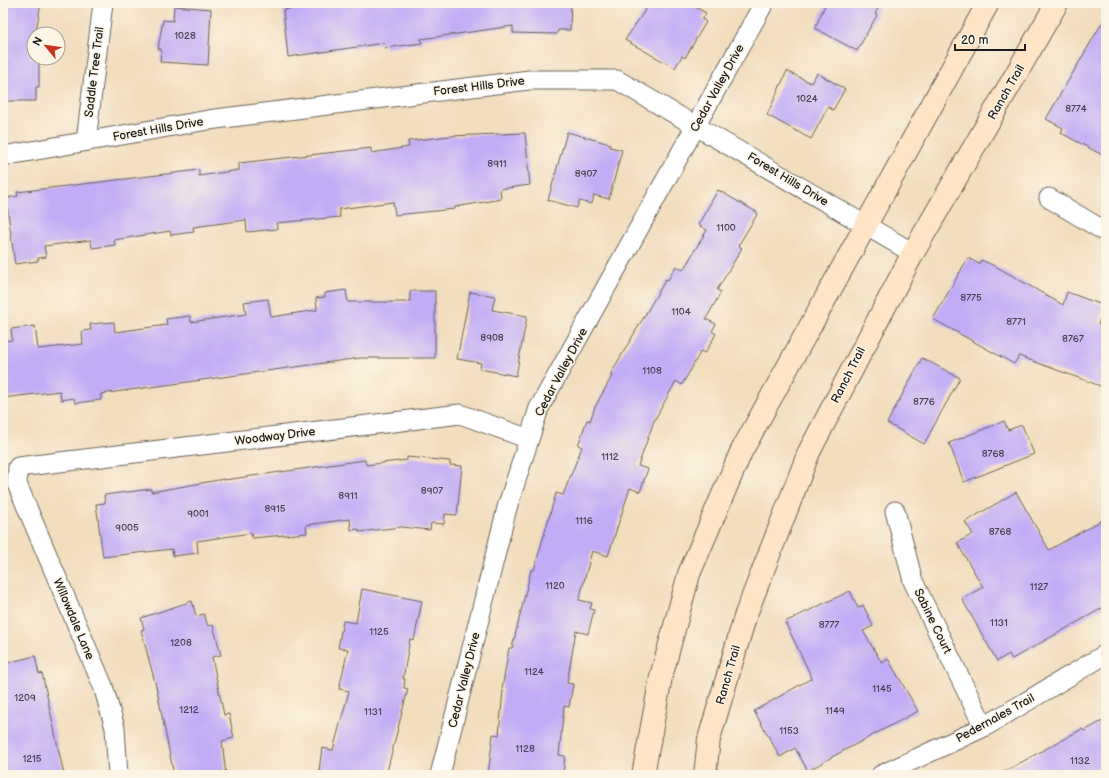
<svg xmlns="http://www.w3.org/2000/svg" width="1109" height="778" font-family="'Balsamiq Sans',sans-serif">
  <style>
    .building { fill: #c3acf6 }
    .lines { fill: none; stroke-linecap: round; stroke-linejoin: round }
    .minor-casing { stroke: #676054; stroke-width: 21 }
    .secondary-casing { stroke: #676054; stroke-width: 24 }
    .minor { stroke: #fff; stroke-width: 19 }
    .secondary { stroke: #ffe4c6; stroke-width: 22 }
    .labels { text-anchor: middle; stroke-width: 3; stroke-linejoin: round; paint-order: stroke }
    .number-label { font-size: 10px; fill: #464052 }
    .street-label { font-size: 12px; fill: #1c1c1c; stroke: #fcf5e5 }
  </style>
  <rect width="100%" height="100%" fill="#fcf5e5"/>
  <filter id="ink" filterUnits="userSpaceOnUse"><feTurbulence type="fractalNoise" baseFrequency=".025" numOctaves="2"/><feDisplacementMap in="SourceGraphic" scale="8" xChannelSelector="R" yChannelSelector="G"/><feConvolveMatrix kernelMatrix="1 2 1 2 8 2 1 2 1" color-interpolation-filters="sRGB"/></filter>
  <filter id="wash" filterUnits="userSpaceOnUse"><feTurbulence type="fractalNoise" baseFrequency=".012" numOctaves="4" result="noise"/><feDisplacementMap in="SourceGraphic" scale="16" xChannelSelector="R" yChannelSelector="G"/><feGaussianBlur stdDeviation="0.9" result="paint"/><feColorMatrix in="noise" values="0 0 0 0 0 0 0 0 0 0 0 0 0 0 0 0 0 1.4 0 .05"/><feComposite in="paint" operator="in"/></filter>
  <g filter="url(#wash)">
    <rect width="100%" height="100%" fill="#f2ddbd"/>
    <g id="blocks">
      <path class="building" d="M3 3H41L31 58H39V87H36V101H3Z
        M328 3H571L570 30H558L557 34 513 33V26L421 39 422 43 385 48 384 43 288 57 283 10Z
        M650 3H688L706 13 702 19 706 22 685 58 682 56 675 68 625 40Z
        M826 3H881L875 14 877 15 857 51 815 28Z
        M174 6 211 9 208 65 160 62 161 49H158L163 20 173 21Z
        M1106 16V157L1061 133 1063 128 1046 119Z
        M787 71 811 83 817 73 845 89 833 110 828 107 811 139 767 115Z
        M567 132 610 144V147L622 150 609 199 594 195 592 204 579 201 577 208 548 200Z
        M525 133 530 185 500 189 501 199 455 207V209L395 215 393 202 339 209 340 217 276 223 277 229 247 232 246 220 193 227 194 232 171 235 170 231 114 240 115 245 92 248 91 240 44 246 46 257 38 258V261L15 264 6 198 18 196 17 192 199 170V176L239 170V163L371 148V153L409 147 408 141 450 136Z
        M718 190 758 213 738 246 742 248 717 290 721 292 706 319 716 324 712 331 716 334 705 353 701 351 682 385 676 381 654 421 638 466 648 469 640 492 630 488 608 556 592 551 579 600 592 603 590 609 594 610 588 634 576 631 567 683 573 684 569 707 564 706 559 755 565 756 563 775H488L493 734 499 735 503 690 502 689 509 648H512L531 570H534L556 493 563 495 582 447 578 445 587 420 590 421 595 407 612 376 610 375 666 279 668 280 676 266 683 270 707 230 698 225Z
        M968 258 979 264 981 260 997 267 1063 305 1067 292 1105 306 1098 324H1106V388L1019 356 1014 364 933 319Z
        M346 290 348 302H410V291H435V358H360L101 394V400L75 403 74 398 61 400 60 391 3 398V341L12 340 11 329 35 326 38 349 83 344 82 331 91 330 90 324 114 322 115 332 167 325 166 319 190 316 191 322 246 314 244 302 268 299 271 317 317 310 316 298 325 297V293Z
        M470 292 495 296 492 310 527 316 516 376 480 369 481 363 457 359Z
        M922 358 960 378 924 444 887 423Z
        M1004 421 1008 430 1022 425 1034 454 964 482 949 443Z
        M407 457 450 461V465L462 466 457 515 445 514 444 524 431 523 430 530 401 527 359 532V529L351 530 350 519 306 525 307 533 252 538 251 533 197 541 198 553 173 556 172 549 103 557 96 504 105 503 104 495 151 489V492L224 479V480L365 460 366 465 407 460Z
        M1016 492 1049 550 1106 518V606L1012 659 1009 654 997 661 962 599 983 587 957 543 973 534 965 522Z
        M362 589 422 601 414 640 410 639 403 679H405L404 688 408 689 386 775H322L323 772 319 771 322 748 333 750 349 691 339 689 348 649 338 648 343 621 356 623Z
        M850 591 858 608 863 605 873 626 863 631 882 663 888 659 918 711 830 758 808 771 795 748 780 757 754 711 812 678 785 622Z
        M192 601 196 616 204 614 208 626 213 625 221 655 212 657 224 715 229 714 234 738 222 741 226 775H174L156 686 141 630 144 629 141 618Z
        M35 656 39 674 42 673 64 775H3V664Z
        M1106 719V775H998L1082 729 1084 731Z"/>
    </g>
  </g>
  <g filter="url(#ink)">
    <use href="#blocks" fill-opacity="0" stroke="#676054" stroke-width="1"/>
    <g class="lines">
      <defs>
        <path id="minor" d="M86 141 103 3
          M3 156 208 120 529 80H617L913 253
          M1049 198 1106 232
          M895 511 913 581 984 727
          M118 775 115 728 103 686 17 484 18 467 460 414 529 439
          M440 775 507 508 539 408 764 3
          M881 775 984 727 1106 654"/>
        <path id="secondary" d="M643 775 661 677 689 574 741 452 988 3
          M705 775 709 739 746 614 809 452 913 253 1057 3"/>
      </defs>
      <use href="#minor" class="minor-casing"/>
      <use href="#secondary" class="secondary-casing"/>
      <use href="#minor" class="minor"/>
      <use href="#secondary" class="secondary"/>
    </g>
  </g>
  <g class="labels">
    <g class="number-label">
      <text x="185" y="39">1028</text>
      <text x="807" y="102">1024</text>
      <text x="1076" y="112">8774</text>
      <text x="497" y="167">8911</text>
      <text x="586" y="177">8907</text>
      <text x="726" y="231">1100</text>
      <text x="971" y="301">8775</text>
      <text x="681" y="315">1104</text>
      <text x="1016" y="325">8771</text>
      <text x="492" y="341">8908</text>
      <text x="1073" y="342">8767</text>
      <text x="652" y="374">1108</text>
      <text x="924" y="405">8776</text>
      <text x="993" y="457">8768</text>
      <text x="610" y="460">1112</text>
      <text x="432" y="494">8907</text>
      <text x="348" y="499">8911</text>
      <text x="275" y="512">8915</text>
      <text x="198" y="517">9001</text>
      <text x="584" y="524">1116</text>
      <text x="127" y="531">9005</text>
      <text x="1000" y="535">8768</text>
      <text x="555" y="589">1120</text>
      <text x="1039" y="590">1127</text>
      <text x="999" y="626">1131</text>
      <text x="829" y="628">8777</text>
      <text x="379" y="635">1125</text>
      <text x="181" y="646">1208</text>
      <text x="534" y="675">1124</text>
      <text x="882" y="692">1145</text>
      <text x="25" y="701">1209</text>
      <text x="189" y="713">1212</text>
      <text x="835" y="714">1149</text>
      <text x="373" y="715">1131</text>
      <text x="789" y="734">1153</text>
      <text x="525" y="752">1128</text>
      <text x="32" y="762">1215</text>
      <text x="1080" y="764">1132</text>
    </g>
    <g class="street-label">
      <text transform="translate(94 72) rotate(-83)" y="4">Saddle Tree Trail</text>
      <text transform="translate(479 86) rotate(-7)" y="4">Forest Hills Drive</text>
      <text transform="translate(717 88) rotate(-61)" y="4">Cedar Valley Drive</text>
      <text transform="translate(1006 92) rotate(-60)" y="4">Ranch Trail</text>
      <text transform="translate(158 129) rotate(-10)" y="4">Forest Hills Drive</text>
      <text transform="translate(788 179) rotate(31)" y="4">Forest Hills Drive</text>
      <text transform="translate(561 372) rotate(-62)" y="4">Cedar Valley Drive</text>
      <text transform="translate(848 375) rotate(-63)" y="4">Ranch Trail</text>
      <text transform="translate(275 436) rotate(-7)" y="4">Woodway Drive</text>
      <text transform="translate(74 619) rotate(67)" y="4">Willowdale Lane</text>
      <text transform="translate(933 621) rotate(64)" y="4">Sabine Court</text>
      <text transform="translate(728 675) rotate(-74)" y="4">Ranch Trail</text>
      <text transform="translate(464 680) rotate(-76)" y="4">Cedar Valley Drive</text>
      <text transform="translate(995 718) rotate(-29)" y="4">Pedernales Trail</text>
    </g>
  </g>
  <rect width="1109" height="778" fill="none" stroke="#fcf5e5" stroke-width="16"/>
  <g transform="translate(46 46) rotate(299)"><circle r="19" fill="#fcf5e5" stroke="#a29e95"/>
  <path d="M0-3L7 15L0 10L-7 15Z" fill="#c8321e"/>
  <text y="-6" font-size="11" font-weight="bold" text-anchor="middle" fill="#1c1c1c">N</text>
  </g>
  <path d="M955 44v6h70v-6" fill="none" stroke="#1c1c1c" stroke-width="2"/>
  <text x="961" y="44" font-size="12" fill="#1c1c1c" stroke="#fcf5e5" stroke-width="3" paint-order="stroke">20 m</text>
</svg>
